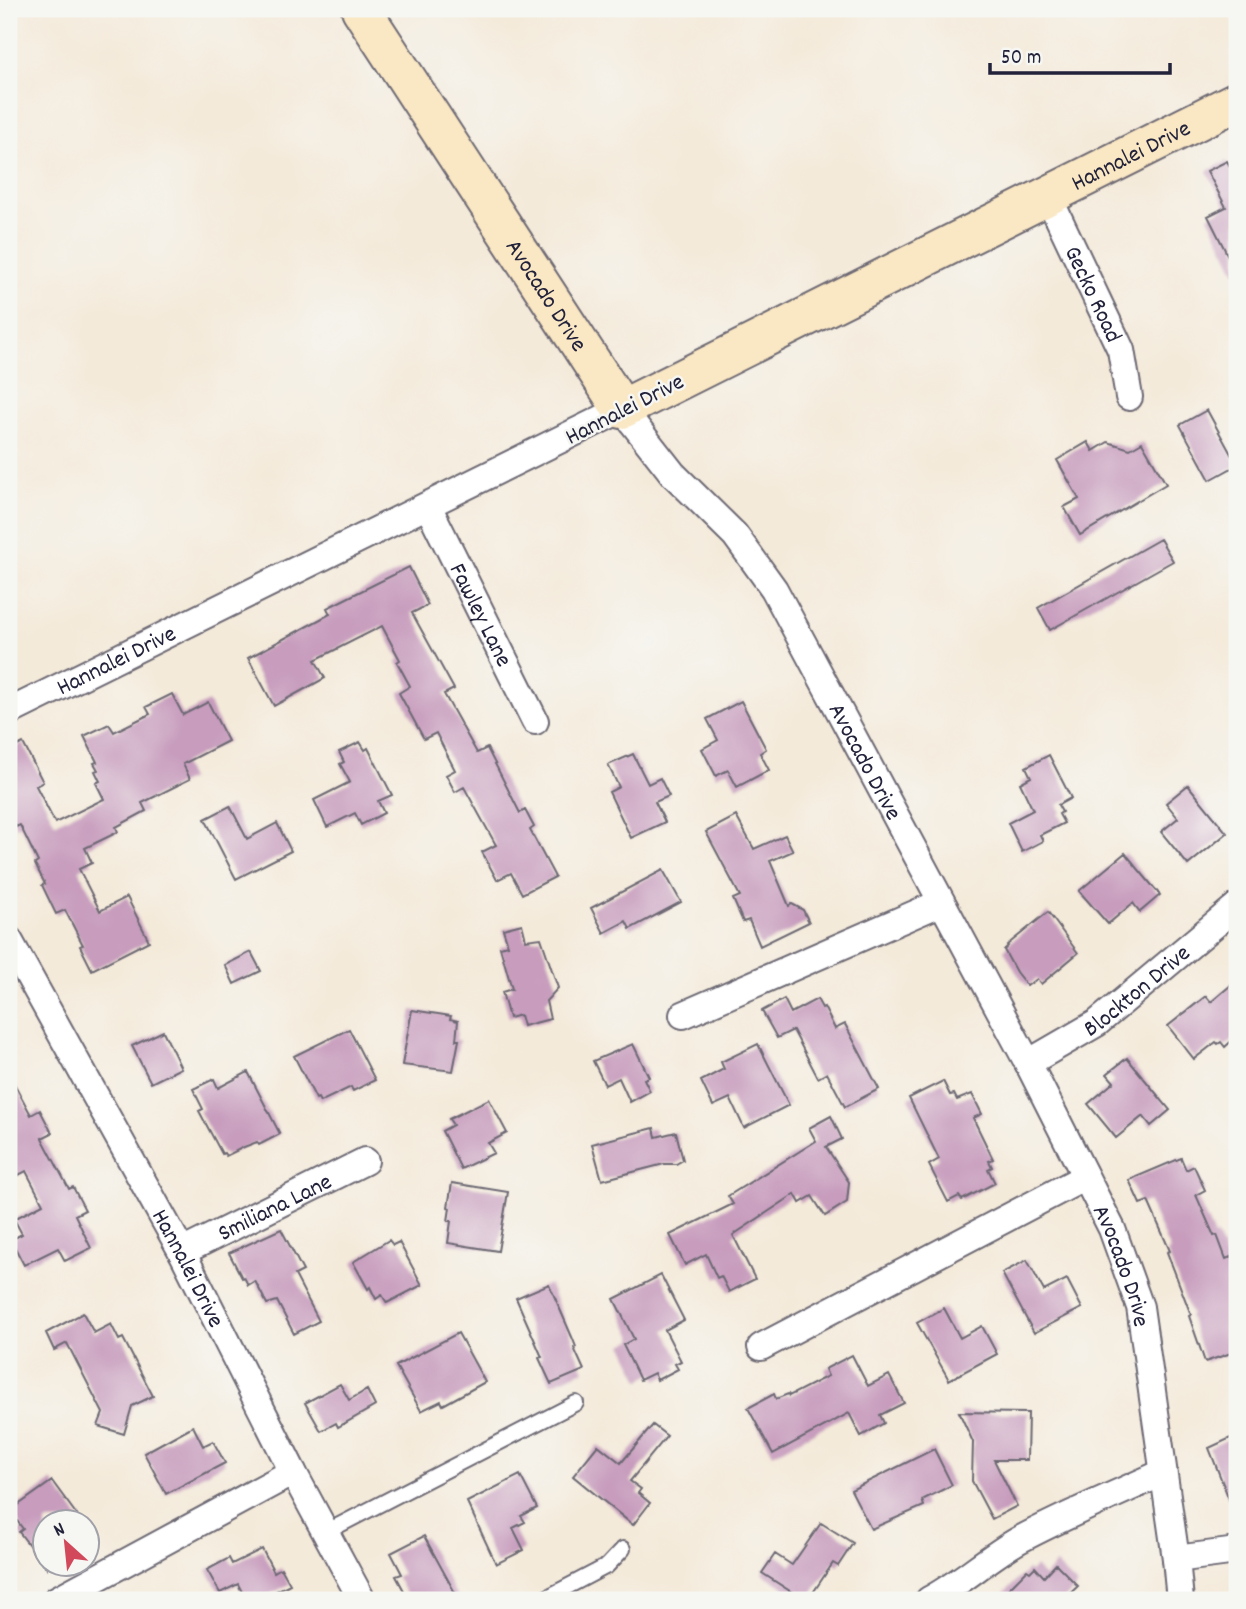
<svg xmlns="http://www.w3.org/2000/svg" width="1246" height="1609" font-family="Dekko,sans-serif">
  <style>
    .building { fill: #c79cbd }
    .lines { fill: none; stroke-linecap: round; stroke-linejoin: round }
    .lane-casing { stroke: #6c6873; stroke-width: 18 }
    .street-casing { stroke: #6c6873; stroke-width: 30 }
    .secondary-casing { stroke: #6c6873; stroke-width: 42 }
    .lane { stroke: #fff; stroke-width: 14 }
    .street { stroke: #fff; stroke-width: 26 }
    .secondary { stroke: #fae7c3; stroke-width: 38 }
    .labels { text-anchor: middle; stroke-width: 5; stroke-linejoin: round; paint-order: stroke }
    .street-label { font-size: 24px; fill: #22223b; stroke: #f6f6f2 }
  </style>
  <rect width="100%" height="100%" fill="#f6f6f2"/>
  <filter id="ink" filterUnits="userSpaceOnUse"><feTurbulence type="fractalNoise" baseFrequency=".0143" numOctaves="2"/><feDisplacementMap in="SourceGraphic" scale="14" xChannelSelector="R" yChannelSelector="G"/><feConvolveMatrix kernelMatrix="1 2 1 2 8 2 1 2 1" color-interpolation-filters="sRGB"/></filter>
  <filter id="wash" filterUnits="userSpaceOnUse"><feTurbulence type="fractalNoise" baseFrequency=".00686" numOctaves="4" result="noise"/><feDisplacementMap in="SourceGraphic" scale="28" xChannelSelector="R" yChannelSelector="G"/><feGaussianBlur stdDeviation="1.57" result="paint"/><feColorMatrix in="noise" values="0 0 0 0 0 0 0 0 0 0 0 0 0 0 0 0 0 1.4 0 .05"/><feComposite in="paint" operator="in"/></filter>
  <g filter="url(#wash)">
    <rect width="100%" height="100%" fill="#f4eada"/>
    <g id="blocks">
      <path class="building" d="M1227 161 1231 168 1237 165V274L1208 216 1226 207 1207 171Z
        M1207 410 1237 465 1210 480 1180 425Z
        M1088 442 1093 451 1108 442 1130 449 1142 442 1166 484 1080 535 1064 507 1079 499 1057 460Z
        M1160 539 1173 561 1050 630 1038 608Z
        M409 567 428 605 412 613 454 689 444 694 477 753 487 748 520 813 525 810 534 827 530 830 555 877 522 894 511 873 497 880 482 852 496 845 464 787 455 792 446 775 455 770 436 733 424 739 399 693 410 686 397 662 400 660 382 626 315 660 325 678 274 706 248 658 330 614 327 608Z
        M172 694 183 715 208 702 228 741 183 764 190 779 142 803 146 811 116 827 118 832 85 848 92 863 79 869 100 911 127 897 149 941 92 970 80 946 83 945 65 910 56 914 42 885 45 884 35 864 38 862 20 825 16 827 9 812V750L23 743 43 782 36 786 55 823 104 799 96 783 100 781 95 771 98 770 94 763 97 762 84 736 109 724 114 732 150 714 146 707Z
        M741 701 766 749 760 753 769 770 737 787 728 770 716 776 702 749 718 740 707 719Z
        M360 742 365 750 368 748 392 795 378 801 384 813 361 825 355 813 327 827 314 800 350 782 340 764 344 762 339 752Z
        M633 754 648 784 660 778 669 796 655 802 665 822 631 838 609 792 619 787 608 765Z
        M1049 755 1071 798 1058 805 1062 812 1059 814 1064 823 1040 835 1043 841 1022 852 1008 823 1033 810 1020 783 1031 777 1026 767Z
        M1188 785 1227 833 1188 865 1161 832 1178 818 1166 803Z
        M230 806 247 839 277 823 291 851 236 879 205 819Z
        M736 816 754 849 785 835 793 851 770 861 789 906 792 904 803 910 809 922 760 946 749 920 743 922 733 899 740 896 706 832Z
        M1125 853 1160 895 1140 912 1133 903 1108 924 1079 891Z
        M663 870 681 902 630 929 626 921 604 933 591 908Z
        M1048 912 1078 953 1041 984 1037 979 1027 986 1016 972 1004 950 1008 946 1007 945Z
        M522 924 526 940 541 938 558 988 546 1001 550 1019 523 1026 520 1015 509 1018 502 992 512 989 500 947 508 945 503 929Z
        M251 952 261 971 234 984 225 965Z
        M1237 980V1036L1225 1047 1221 1042 1218 1044 1216 1042 1194 1059 1168 1026 1206 996 1211 1002Z
        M784 999 791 1013 817 999 822 1008 824 1007 835 1029 845 1024 879 1089 845 1107 827 1073 818 1078 793 1030 777 1038 762 1011Z
        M412 1010 451 1016 450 1019 458 1021 456 1040H459L453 1071 402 1065Z
        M349 1029 375 1080 353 1091 351 1087 320 1102 318 1098 316 1099 294 1056Z
        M163 1031 181 1068 151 1083 132 1046Z
        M633 1044 649 1077 644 1079 650 1091 630 1102 619 1078 605 1085 593 1061Z
        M758 1044 789 1105 744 1128 730 1098 713 1106 701 1081 724 1069 721 1062Z
        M1127 1058 1170 1110 1151 1126 1143 1116 1116 1138 1088 1104 1114 1082 1107 1074Z
        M248 1072 280 1134 259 1145 257 1142 244 1147 226 1156 224 1153 222 1154 199 1111 203 1109 193 1089 214 1079 218 1088Z
        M9 1074 31 1115 40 1110 52 1133 42 1138 69 1189 73 1187 85 1210 75 1215 91 1248 65 1261 58 1248 24 1265 11 1240 22 1234 14 1219 43 1204 26 1171 9 1180Z
        M943 1081 950 1095 954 1094 957 1100 972 1094 982 1114 973 1118 993 1159 989 1161 992 1167 988 1169 995 1183 962 1200 959 1196 948 1202 929 1165 939 1159 909 1098Z
        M489 1099 507 1133 488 1143 494 1153 461 1169 442 1131 453 1125 449 1119Z
        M831 1116 842 1139 826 1147 849 1182 847 1202 825 1216 812 1196 800 1203 795 1194 733 1235 755 1279 729 1292 721 1276 717 1278 706 1254 685 1265 670 1235 733 1204 728 1196 816 1141 809 1128Z
        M654 1128 656 1137 676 1132 683 1160 676 1164H664L602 1180 592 1144Z
        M1181 1158 1186 1170 1194 1166 1205 1190 1196 1195 1214 1236 1217 1235 1226 1259 1233 1256 1237 1268V1351L1205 1362 1189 1316 1191 1315 1167 1252 1170 1251 1148 1201 1140 1204 1129 1180Z
        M452 1183 508 1192 498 1251 448 1243 451 1221H448L450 1208 448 1207Z
        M281 1229 303 1271 295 1275 319 1321 294 1334 277 1301 267 1304 255 1281 248 1285 244 1277 242 1278 229 1253Z
        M389 1240 393 1245 399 1242 422 1285 387 1303 382 1295 376 1299 370 1287 368 1289 353 1262Z
        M1027 1260 1044 1291 1067 1279 1082 1308 1034 1333 1002 1273Z
        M661 1275 684 1320 665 1330 681 1361 675 1364 678 1369 657 1380 654 1373 640 1380 623 1345 634 1339 614 1299Z
        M549 1284 572 1337 576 1347 574 1348 584 1370 551 1384 539 1358 542 1357 516 1298Z
        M944 1308 960 1338 982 1326 997 1354 949 1380 917 1323Z
        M83 1313 94 1333 111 1324 119 1340 123 1338 153 1396 132 1406 124 1434 98 1426 103 1413 67 1343 54 1350 46 1333Z
        M458 1333 485 1382 443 1405 441 1401 421 1411 396 1366Z
        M852 1355 868 1386 889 1375 904 1403 880 1415 884 1423 861 1436 849 1413 773 1454 748 1408 774 1394 776 1399 788 1394 789 1396 828 1376 825 1369Z
        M340 1384 349 1400 367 1390 375 1406 338 1427 336 1423 321 1431 305 1403Z
        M959 1412 1028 1413 1027 1460H994L1017 1506 992 1519 972 1481 973 1442Z
        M653 1425 667 1436 630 1481 641 1489 638 1493 650 1503 633 1525 573 1476 598 1445 621 1463Z
        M193 1426 203 1446 213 1441 225 1463 166 1494 144 1453Z
        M1237 1435V1517H1236L1209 1448Z
        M934 1449 952 1485 922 1500 924 1506 871 1529 851 1490Z
        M520 1475 537 1508 521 1516 525 1522 513 1528 524 1550 496 1564 467 1502Z
        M52 1481 82 1522H46V1567L19 1532 23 1529 10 1511Z
        M821 1523 853 1543 838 1566 833 1563 808 1600H804L762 1573 775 1554 792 1565Z
        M424 1536 459 1600H409L396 1576 402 1574 391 1553Z
        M262 1549 274 1572 281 1568 290 1584 259 1600H246L238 1584 220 1593 207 1570 229 1558 232 1564Z
        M1056 1564 1078 1586 1063 1600H997L1027 1570 1030 1572 1035 1567 1044 1577Z"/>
    </g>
  </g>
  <g filter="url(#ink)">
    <use href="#blocks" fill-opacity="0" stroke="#6c6873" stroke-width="2"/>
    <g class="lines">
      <defs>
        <path id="lane" d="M326 1532 576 1403
          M542 1600 607 1566 623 1549"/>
        <g id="street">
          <path id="s1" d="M1048 196 1121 350 1129 397"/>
          <path id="s2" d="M428 506 535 721"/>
          <path id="s3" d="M9 712 622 409 673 474 735 535 774 589 1028 1063 1112 1229 1140 1307 1176 1559 1180 1600"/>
          <path id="s4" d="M9 940 182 1252 293 1472 362 1600"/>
          <path d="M683 1015 940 903"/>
          <path id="s5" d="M1028 1063 1097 1023 1237 906"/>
          <path id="s6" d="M182 1252 365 1161"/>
          <path d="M761 1347 1085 1177"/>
          <path d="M1176 1559 1237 1551"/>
          <path d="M56 1600 293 1472"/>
          <path d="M929 1600C961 1583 987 1558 1019 1540 1065 1515 1115 1495 1162 1473"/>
        </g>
        <g id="secondary">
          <path id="s7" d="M361 9 622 409 1237 101"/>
        </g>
      </defs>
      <use href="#lane" class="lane-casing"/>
      <use href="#street" class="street-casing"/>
      <use href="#secondary" class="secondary-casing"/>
      <use href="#lane" class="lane"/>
      <use href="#street" class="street"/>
      <use href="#secondary" class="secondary"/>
    </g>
  </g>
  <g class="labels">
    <g class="street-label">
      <text dy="8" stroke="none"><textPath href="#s7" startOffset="1046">Hannalei Drive</textPath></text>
      <text dy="8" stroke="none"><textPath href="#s7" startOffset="341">Avocado Drive</textPath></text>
      <text dy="8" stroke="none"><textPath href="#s1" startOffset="108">Gecko Road</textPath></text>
      <text transform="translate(624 408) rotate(-27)" y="8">Hannalei Drive</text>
      <text dy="8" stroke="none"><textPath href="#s2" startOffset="121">Fawley Lane</textPath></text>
      <text dy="8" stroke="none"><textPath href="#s3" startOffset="119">Hannalei Drive</textPath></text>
      <text dy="8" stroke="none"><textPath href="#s3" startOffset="1115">Avocado Drive</textPath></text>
      <text dy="8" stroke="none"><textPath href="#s5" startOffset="131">Blockton Drive</textPath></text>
      <text dy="8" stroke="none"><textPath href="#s6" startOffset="103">Smiliana Lane</textPath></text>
      <text dy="8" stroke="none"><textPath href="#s3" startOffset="1682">Avocado Drive</textPath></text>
      <text dy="8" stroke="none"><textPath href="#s4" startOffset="374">Hannalei Drive</textPath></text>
    </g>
  </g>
  <rect width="1246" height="1609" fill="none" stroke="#f6f6f2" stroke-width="35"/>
  <g transform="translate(66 1543) rotate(333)"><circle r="33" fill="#f6f6f2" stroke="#a1a1a9" stroke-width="2"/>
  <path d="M0-5L12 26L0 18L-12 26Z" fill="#d1495b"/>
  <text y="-10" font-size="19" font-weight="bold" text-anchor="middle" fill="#22223b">N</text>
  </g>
  <path d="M990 63v10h180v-10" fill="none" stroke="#22223b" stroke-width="3.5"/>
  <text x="1001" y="63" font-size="21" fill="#22223b" stroke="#f6f6f2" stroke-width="5" paint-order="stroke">50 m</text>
</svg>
